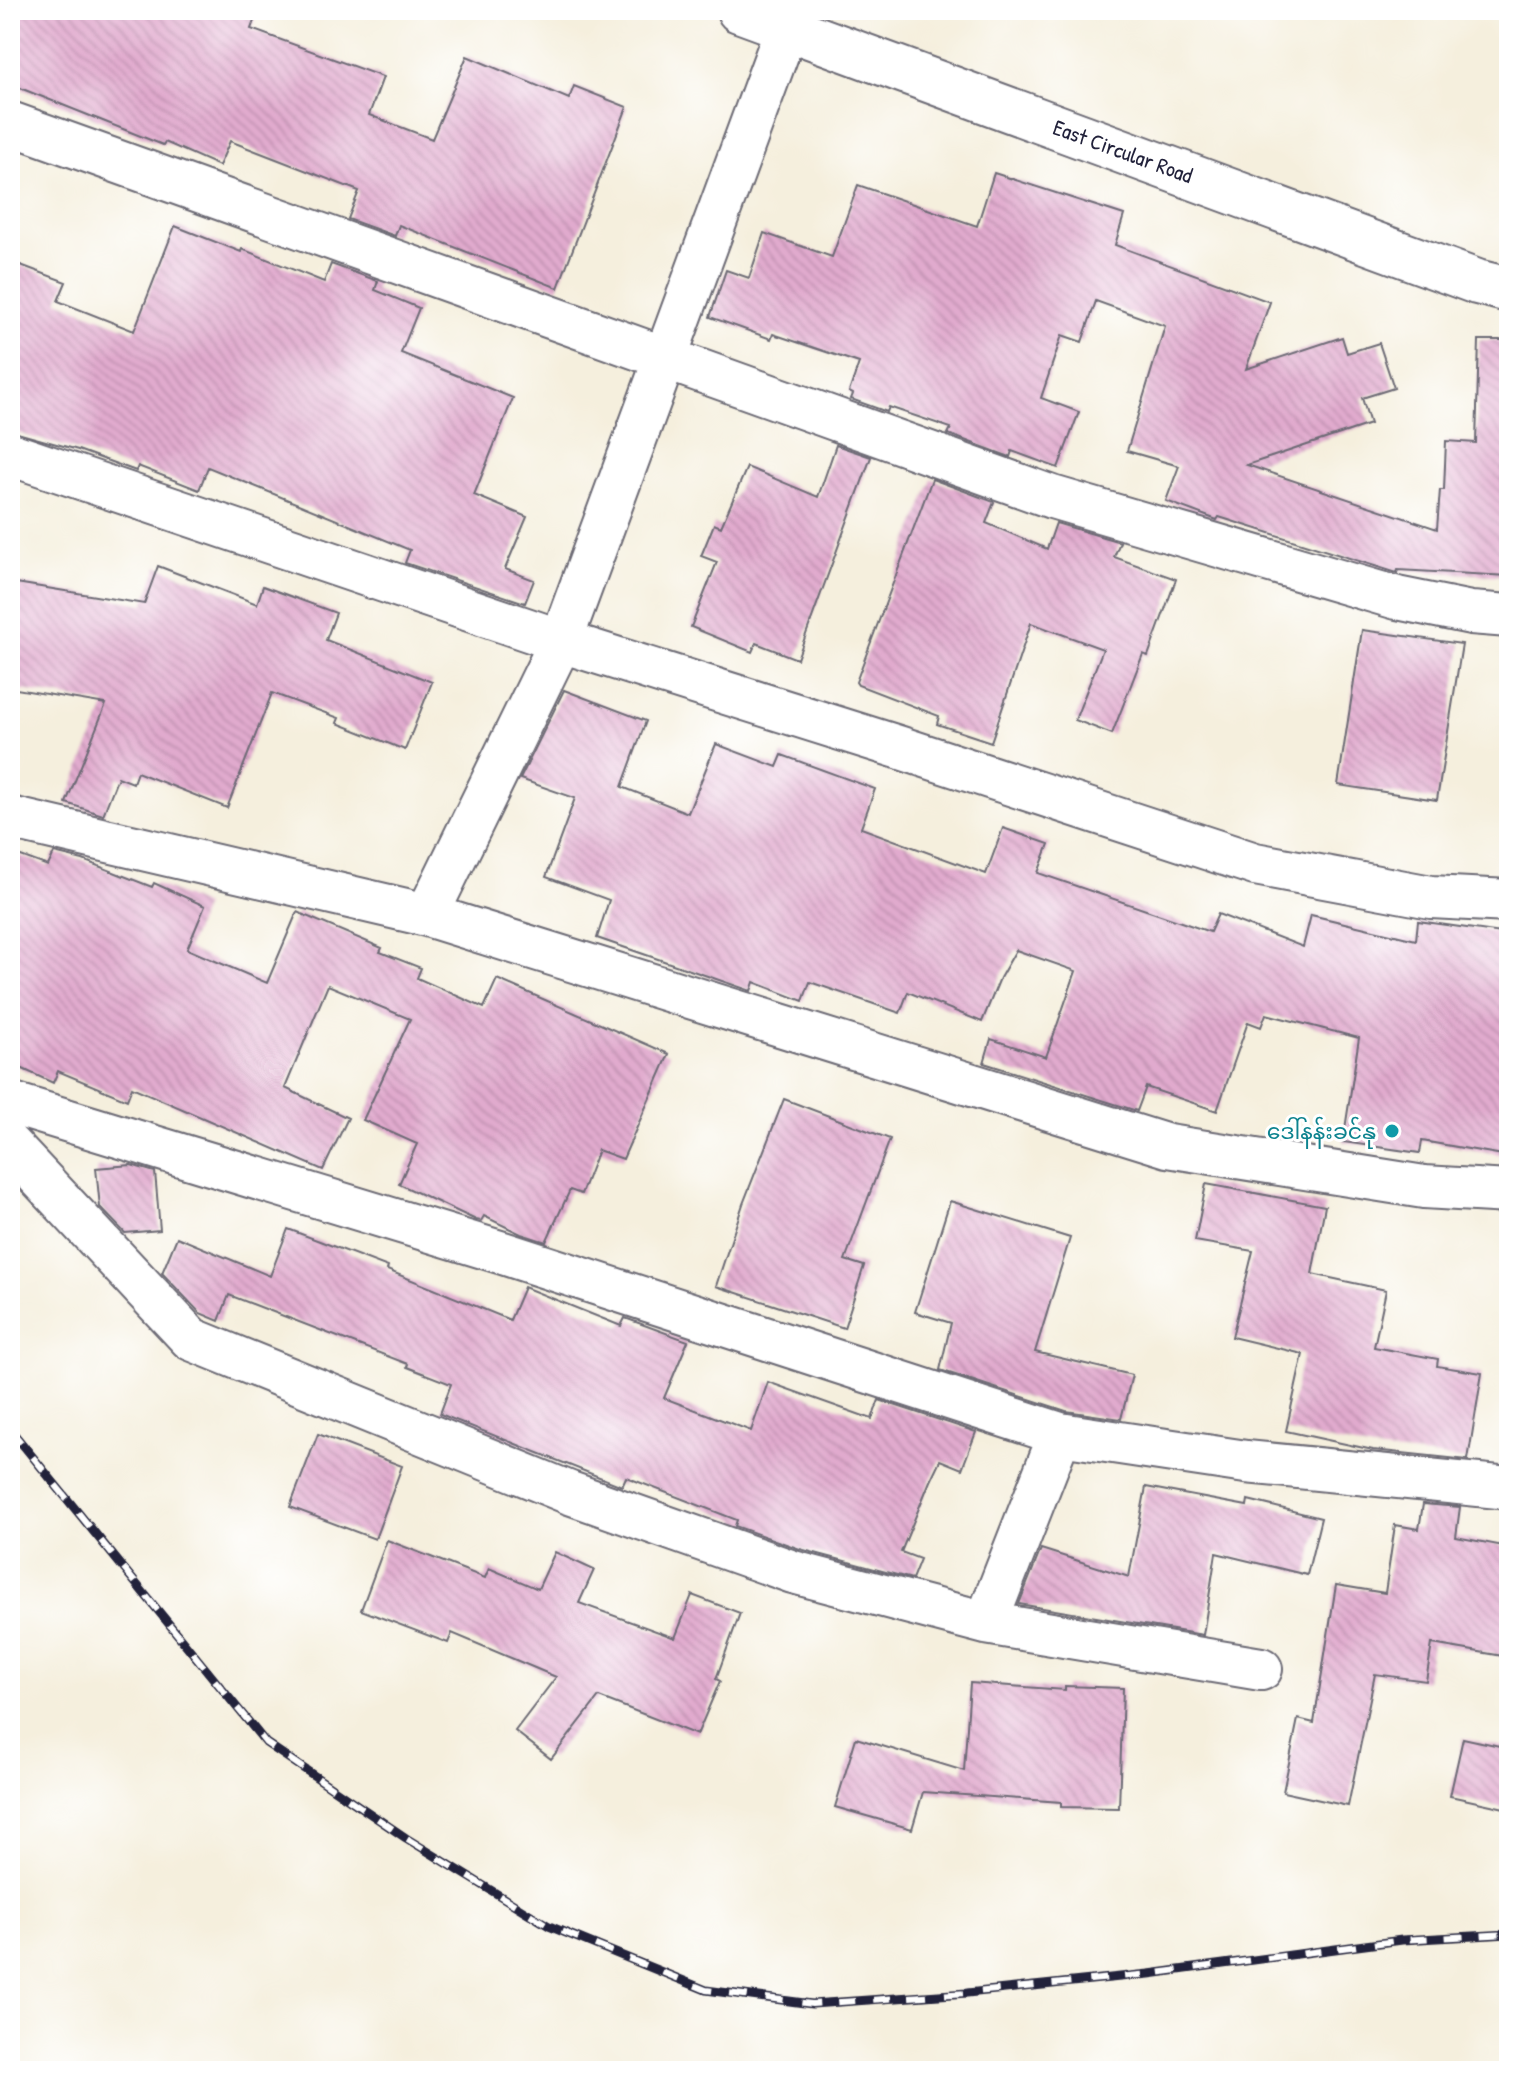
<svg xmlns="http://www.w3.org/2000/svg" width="1519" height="2081" font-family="'Patrick Hand','Noto Sans Myanmar',sans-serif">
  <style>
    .building { fill: url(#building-back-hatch) }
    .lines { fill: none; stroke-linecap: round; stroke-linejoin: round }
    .street-casing { stroke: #6c6a74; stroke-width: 46 }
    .secondary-casing { stroke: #6c6a74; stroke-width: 48 }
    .street { stroke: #fff; stroke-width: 42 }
    .secondary { stroke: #fff; stroke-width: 44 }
    .rail-casing { stroke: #22223b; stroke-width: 9 }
    .rail { stroke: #fff; stroke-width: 6; stroke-dasharray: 18; stroke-linecap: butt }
    .culture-dot { fill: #0f9aa8; stroke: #fff; stroke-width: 3 }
    .labels { text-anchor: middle; stroke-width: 6; stroke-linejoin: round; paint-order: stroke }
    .street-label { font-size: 22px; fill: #22223b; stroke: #fff }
    .culture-label { font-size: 22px; fill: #0d838f; stroke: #fff; text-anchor: end }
  </style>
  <defs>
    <pattern id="building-back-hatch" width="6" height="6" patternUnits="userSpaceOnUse" patternTransform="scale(2)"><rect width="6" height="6" fill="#e1aace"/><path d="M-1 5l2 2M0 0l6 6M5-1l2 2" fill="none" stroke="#c192b2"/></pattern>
  </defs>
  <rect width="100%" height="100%" fill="#fff"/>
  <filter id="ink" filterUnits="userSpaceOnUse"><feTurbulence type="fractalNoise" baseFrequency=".0125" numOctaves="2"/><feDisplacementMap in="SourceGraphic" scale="16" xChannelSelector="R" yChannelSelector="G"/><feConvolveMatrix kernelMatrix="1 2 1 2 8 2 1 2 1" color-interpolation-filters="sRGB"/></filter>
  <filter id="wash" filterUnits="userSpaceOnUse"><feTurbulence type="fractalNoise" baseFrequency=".006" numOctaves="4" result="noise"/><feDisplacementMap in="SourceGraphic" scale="32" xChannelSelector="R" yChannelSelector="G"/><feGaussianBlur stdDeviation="1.8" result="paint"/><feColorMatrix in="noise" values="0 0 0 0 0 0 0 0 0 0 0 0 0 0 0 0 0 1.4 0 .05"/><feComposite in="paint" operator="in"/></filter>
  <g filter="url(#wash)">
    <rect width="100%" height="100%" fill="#f5efdd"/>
    <g id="blocks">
      <path class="building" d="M10 10H258L251 29 383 77 369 115 432 139 467 56 569 99 574 86 627 107 558 288 399 225 395 236 348 219 359 191 230 141 219 166 165 142 163 145 10 84Z
        M994 173 1124 215 1115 245 1270 302 1246 369 1342 337 1347 353 1379 343 1394 388 1362 398 1370 424 1247 465 1437 529 1440 490H1444L1446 441 1476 443 1479 340H1509V576L1398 570 1397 573 1219 517 1217 520 1166 501 1179 466 1127 451 1165 326 1096 301 1082 342 1062 335 1041 398 1079 412 1058 468 1012 451 1010 457 948 434 951 428 889 407 887 412 851 399 853 394 849 392 859 363 773 334 771 339 710 317 726 270 749 278 764 233 832 257 858 185 977 226Z
        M175 226 241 252 242 249 324 282 331 264 378 281 375 290 419 308 401 353 513 398 474 495 527 517 505 569 534 580 525 603 405 563 410 550 208 467 199 490 138 466 136 471 78 450 10 431V261L66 282 58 301 134 331Z
        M836 445 871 457 797 659 756 643 752 652 691 627 717 562 701 556 714 524 721 527 747 467 818 497Z
        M932 479 994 502 986 523 1047 549 1056 523 1120 542 1114 557 1176 579 1148 656 1143 654 1112 734 1075 720 1103 649 1031 623 991 742 937 724 939 716 858 685 856 682Z
        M158 566 257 604 263 586 336 613 326 640 432 682 405 750 337 723 339 718 272 693 227 808 137 772 133 783 118 777 103 815 66 803 106 704 10 688V582L144 604Z
        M1362 630 1462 644 1437 800 1338 785Z
        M564 690 646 721 622 787 688 813 716 744 777 767 782 755 875 789 861 828 986 874 1003 828 1049 844 1038 873 1210 932 1218 914 1303 947 1311 915 1416 940 1418 921 1509 934V1156L1422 1141 1420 1153 1343 1142 1359 1038 1266 1014 1261 1027 1248 1022 1217 1111 1146 1087 1137 1111 984 1063 991 1039 1046 1057 1076 971 1016 950 1000 978 982 1022 908 992 900 1013 810 982 803 1001 754 982 751 991 597 938 609 900 546 877 575 798 520 779Z
        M10 852 48 866 54 853 83 860 152 887 154 883 205 906 187 949 267 983 297 912 382 948 380 952 421 968 417 978 484 1008 497 979 669 1054 623 1159 598 1150 581 1194 570 1190 546 1242 521 1234 484 1216 481 1221 476 1220 399 1184 417 1144 363 1120 410 1019 328 985 285 1088 348 1118 323 1170 132 1087 127 1100 58 1071 53 1083 10 1063Z
        M784 1099 890 1139 845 1260 864 1266 844 1328 716 1286 743 1204Z
        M131 1165 155 1172 160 1230 125 1233 100 1207 96 1168Z
        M1206 1184 1325 1206 1312 1274 1386 1290 1374 1347 1438 1359 1437 1366 1482 1373 1468 1460 1373 1450 1286 1431 1303 1354 1232 1337 1253 1251 1195 1241Z
        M950 1201 1070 1238 1035 1352 1132 1375 1121 1419 1066 1411 940 1370 951 1323 915 1312Z
        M288 1229 388 1267 387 1270 510 1320 524 1287 621 1326 625 1318 688 1341 664 1398 751 1431 768 1382 872 1419 879 1400 976 1432 962 1469 940 1460 930 1481 901 1552 920 1559 912 1579 800 1549 735 1526 737 1520 626 1477 622 1486 440 1414 451 1384 407 1367 408 1364 229 1295 219 1321 200 1313 162 1273 177 1237 270 1276Z
        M318 1434 402 1466 375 1539 290 1507Z
        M1146 1487 1247 1506 1248 1500 1321 1518 1307 1575 1216 1553 1203 1635 1019 1604 1041 1549 1129 1577Z
        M1423 1504 1460 1507 1456 1537 1509 1547V1657L1432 1644 1426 1681 1375 1674 1348 1806 1283 1792 1298 1719 1314 1723 1336 1585 1385 1593 1395 1525 1419 1529Z
        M387 1540 485 1578 489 1568 538 1589 555 1552 594 1570 579 1603 675 1638 692 1595 740 1613 716 1679 720 1681 697 1735 599 1697 551 1759 515 1731 556 1677 452 1633 448 1643 361 1610Z
        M970 1683 1065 1690V1686L1123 1688 1119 1808 1061 1807V1802L923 1792 912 1829 835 1807 856 1738 964 1771Z
        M1463 1738 1509 1748V1809L1450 1796Z"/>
    </g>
  </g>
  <g filter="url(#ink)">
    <use href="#blocks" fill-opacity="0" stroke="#6c6a74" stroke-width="2"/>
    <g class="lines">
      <defs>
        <path id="street" d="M10 123 1052 497 1397 598 1471 613 1509 616
          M10 454 561 641 898 747 1255 864 1431 897 1509 901
          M10 818 427 915 1168 1146 1424 1187 1509 1192
          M427 915 561 641 787 27
          M10 1103 503 1253 1060 1434 1246 1462 1509 1488
          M10 1146 191 1339 570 1493 793 1572 986 1623 1261 1669
          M986 1623 1060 1434"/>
        <path id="secondary" d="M739 10 1477 282 1509 290"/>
      </defs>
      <use href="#street" class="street-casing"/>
      <use href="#secondary" class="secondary-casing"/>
      <use href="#street" class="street"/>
      <use href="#secondary" class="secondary"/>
      <defs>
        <path id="rail" d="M10 1429 266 1743 406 1838 549 1926 706 1990 812 2004 967 1993 1149 1974 1402 1940 1509 1934"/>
      </defs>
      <use href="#rail" class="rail-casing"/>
      <use href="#rail" class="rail"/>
    </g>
  </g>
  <circle class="culture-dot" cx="1392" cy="1131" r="8"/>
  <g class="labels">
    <g class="street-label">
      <text transform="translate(1123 151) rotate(20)" y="8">East Circular Road</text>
    </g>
    <g class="culture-label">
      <text x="1376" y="1139">ဒေါ်နန်းခင်နု</text>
    </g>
  </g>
  <rect width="1519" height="2081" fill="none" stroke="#fff" stroke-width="40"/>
</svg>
